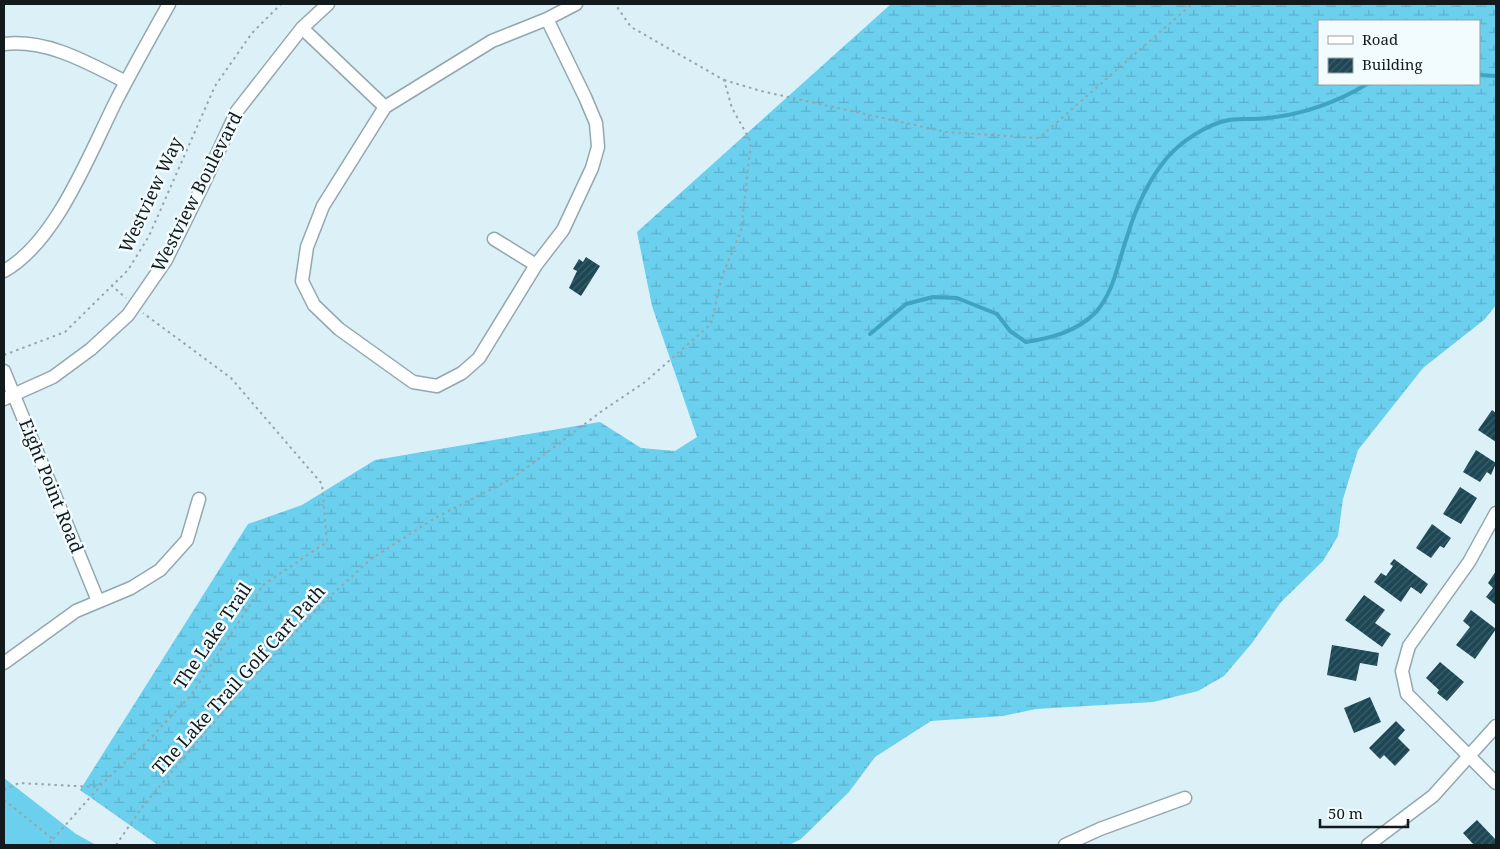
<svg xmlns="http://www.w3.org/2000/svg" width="1500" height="849" font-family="'Noto Serif',serif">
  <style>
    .wetland { fill: url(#wetland-marsh); fill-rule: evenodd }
    .park { fill: #6bcfee }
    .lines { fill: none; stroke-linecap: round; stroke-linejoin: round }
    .stream { stroke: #3ea4c2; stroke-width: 4 }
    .building { fill: url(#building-hatch) }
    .minor-casing { stroke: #93a7ae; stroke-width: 15 }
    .path { stroke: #95a5aa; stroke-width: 2; stroke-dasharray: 2.5 4; stroke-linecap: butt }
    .minor { stroke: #fff; stroke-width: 12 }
    .labels { text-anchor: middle; stroke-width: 5; stroke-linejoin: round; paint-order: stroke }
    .street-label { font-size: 18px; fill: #131a1d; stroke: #f2fbfd }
  </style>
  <defs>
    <pattern id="wetland-marsh" width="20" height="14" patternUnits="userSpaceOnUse" patternTransform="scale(1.25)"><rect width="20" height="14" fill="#6bcfee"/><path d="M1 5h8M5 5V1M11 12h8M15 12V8" fill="none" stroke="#5cb1cc"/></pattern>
    <pattern id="building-hatch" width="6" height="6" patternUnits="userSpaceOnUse" patternTransform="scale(1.25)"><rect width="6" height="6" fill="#1d4754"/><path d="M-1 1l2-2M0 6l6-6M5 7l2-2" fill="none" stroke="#3c5e69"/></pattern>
  </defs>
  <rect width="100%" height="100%" fill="#dbf0f7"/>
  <path class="wetland" d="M891 4H1496V305L1485 319 1423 368 1358 450 1343 499 1338 536 1323 561 1281 602 1252 643 1224 676 1198 691 1153 702 1036 709 1003 716 931 721 875 757 849 792 801 839 789 845H158L80 790 248 524 302 505 375 460 600 422 641 448 675 451 697 437 652 306 637 232ZM1319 21H1479V84H1319Z"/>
  <path class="park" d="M4 778 76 834 96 845H4Z"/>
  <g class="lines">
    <path class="stream" d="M1479 75 1496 76
      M870 334 906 304 933 297 957 298 997 314 1010 331 1026 342C1051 338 1076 332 1095 313 1114 293 1118 262 1127 237 1135 210 1148 181 1166 159 1180 142 1207 124 1229 120 1242 118 1255 120 1267 118 1301 115 1338 102 1367 84"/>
  </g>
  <path class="building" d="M586 257 600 266 581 296 569 288 577 271 573 269 579 259 583 262Z
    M1492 410 1496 413V442L1478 430Z
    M1476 450 1496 463 1491 475 1487 472 1480 482 1463 472Z
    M1460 487 1477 498 1461 524 1443 514Z
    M1432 524 1451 538 1444 548 1440 546 1431 558 1416 548Z
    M1394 559 1428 584 1421 594 1411 587 1401 602 1374 582 1381 573 1386 576 1393 566 1390 564Z
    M1496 571V605L1486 597 1493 588 1488 583Z
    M1364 595 1385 610 1375 623 1391 634 1382 647 1345 620Z
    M1471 610 1496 629 1475 659 1456 645 1470 627 1463 621Z
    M1332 645 1379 653 1377 666 1360 663 1356 681 1327 675Z
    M1440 662 1464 682 1447 701 1437 693 1439 690 1426 678Z
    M1370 697 1381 722 1354 733 1344 708Z
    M1396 721 1405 730 1398 738 1410 750 1395 766 1384 755 1380 759 1369 748Z
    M1477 820 1496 840V845H1474L1463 833Z"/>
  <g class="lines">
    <defs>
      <path id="minor" d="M547 19 585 97 596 123 598 147 592 168 563 230 536 265 479 358 462 373 437 386 413 382 339 329 314 305 302 281 307 247 323 206 385 107 492 41 547 19 576 4
        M302 28 385 107
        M4 44C48 39 88 63 126 82
        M494 239 536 265
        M4 271C56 242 89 155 116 101 133 68 151 36 169 4
        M4 371 98 601
        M4 399 53 377 91 349 128 315 166 260 202 187 237 111 302 28 328 4
        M1496 513 1469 562 1409 646 1402 671 1407 694 1496 783
        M4 663 76 611 131 588 160 570 187 540 199 499
        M1065 845 1100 829 1185 798
        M1368 845 1433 796 1496 726"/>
    </defs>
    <use href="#minor" class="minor-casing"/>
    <path class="path" d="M724 80 761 91 946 132 1039 138 1192 4
      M111 285 126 298
      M4 355 65 332 128 270 149 236 215 86 252 33 281 4
      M4 790 19 783 94 787 104 782 146 743 192 694 263 585 327 542 322 484 231 378 143 313
      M4 800 53 839 47 845
      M53 839 102 784
      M116 845 143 806 242 689 326 600 371 559 435 518 513 478 602 411 645 382 711 324 722 276 741 231 751 142 732 108 724 80 631 27 615 4"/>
    <use href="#minor" class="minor"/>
  </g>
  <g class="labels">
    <g class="street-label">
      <text transform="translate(197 192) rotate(-63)" y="6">Westview Boulevard</text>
      <text transform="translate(151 195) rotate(-65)" y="6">Westview Way</text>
      <text transform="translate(51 486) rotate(68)" y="6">Eight Point Road</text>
      <text transform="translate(213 636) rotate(-56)" y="6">The Lake Trail</text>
      <text transform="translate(239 680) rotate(-48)" y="6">The Lake Trail Golf Cart Path</text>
    </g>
  </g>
  <rect width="1500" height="849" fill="none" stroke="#131a1d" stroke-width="10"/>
  <rect x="1318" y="20" width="162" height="65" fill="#f2fbfd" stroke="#99a1a3"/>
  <rect x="1328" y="36" width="25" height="8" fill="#ffffff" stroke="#99a1a3"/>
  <text x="1362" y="45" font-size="15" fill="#131a1d">Road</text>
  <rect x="1328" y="58" width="25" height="15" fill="url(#building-hatch)" stroke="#99a1a3"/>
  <text x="1362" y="70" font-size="15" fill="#131a1d">Building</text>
  <path d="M1320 819v8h88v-8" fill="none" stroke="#131a1d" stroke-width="2.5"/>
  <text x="1328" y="819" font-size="15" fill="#131a1d" stroke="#f2fbfd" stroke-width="4" paint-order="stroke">50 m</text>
</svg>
